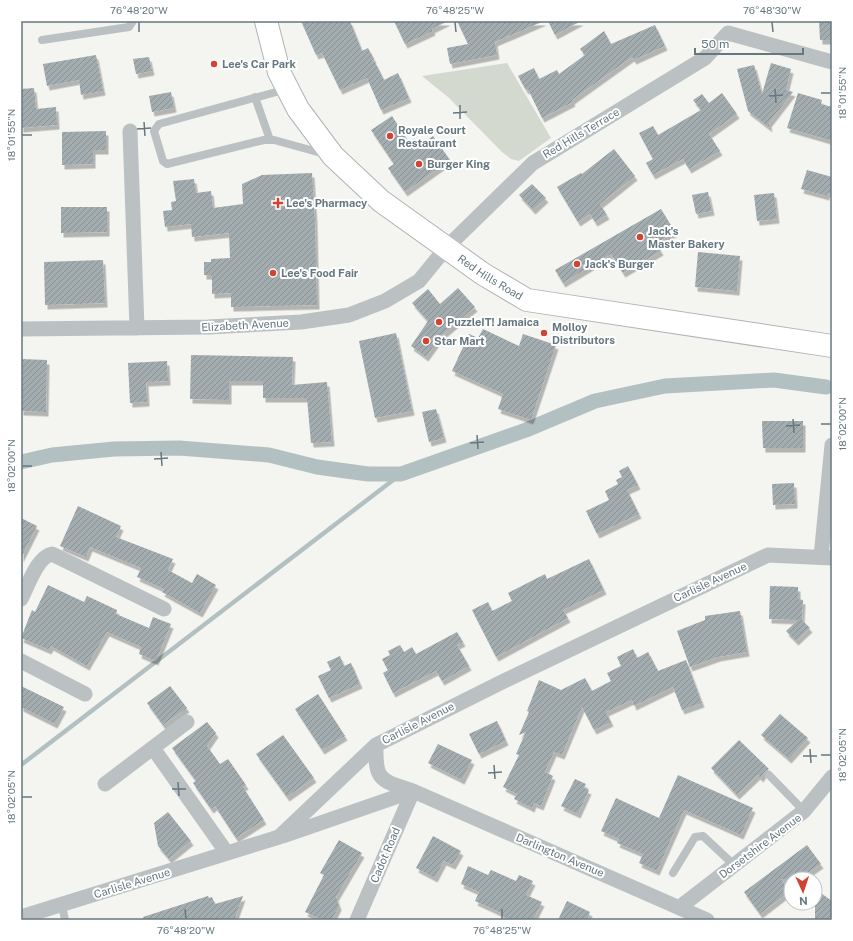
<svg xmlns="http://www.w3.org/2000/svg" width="853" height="941" font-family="'Public Sans',sans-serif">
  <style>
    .grass { fill: #d4d9d0 }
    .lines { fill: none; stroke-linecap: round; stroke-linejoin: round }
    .stream { stroke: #b3c0c2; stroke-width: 4.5 }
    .canal { stroke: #b3c0c2; stroke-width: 15 }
    .building { fill: url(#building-hatch); filter: url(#shadow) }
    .secondary-casing { stroke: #aeb4b7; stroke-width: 24 }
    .service { stroke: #bbc0c2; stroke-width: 8 }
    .minor { stroke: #bbc0c2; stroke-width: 15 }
    .secondary { stroke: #fff; stroke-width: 22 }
    .ticks { fill: none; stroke: #66777f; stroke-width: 1.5 }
    .poi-dot { fill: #d24332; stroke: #fff; stroke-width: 1.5 }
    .labels { text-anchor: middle; stroke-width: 4; stroke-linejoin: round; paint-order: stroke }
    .poi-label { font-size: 11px; font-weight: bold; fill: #66777f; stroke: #fff; text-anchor: start }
    .street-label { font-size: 11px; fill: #66777f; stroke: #fff }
    .neatline { fill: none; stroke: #66777f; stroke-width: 1.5 }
    .ticks-label { font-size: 10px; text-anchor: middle; fill: #66777f }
  </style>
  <defs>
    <pattern id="building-hatch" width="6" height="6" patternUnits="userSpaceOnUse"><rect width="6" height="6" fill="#a3acaf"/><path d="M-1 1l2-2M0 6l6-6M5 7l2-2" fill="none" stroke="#899194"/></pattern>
    <filter id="shadow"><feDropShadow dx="2.5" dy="4.5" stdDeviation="0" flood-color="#0004"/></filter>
  </defs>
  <rect width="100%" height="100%" fill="#f4f4f1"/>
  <path class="grass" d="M507 63 551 138 519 161 511 159 502 152 448 97 422 76Z"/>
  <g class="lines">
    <path class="stream" d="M21 765 401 474"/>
    <path class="canal" d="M21 462 52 455 114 449 179 448 269 455 317 467 368 474H401L526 430 595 401 665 386 774 380 826 387"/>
  </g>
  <path class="building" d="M301 21H350L362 51 368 48 374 59 372 60 373 62H375L384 80 398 73 409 98 381 110 367 78 340 90 322 53 316 55Z
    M394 21H448L432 29 433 31 405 44Z
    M457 21H544L495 42 497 55 450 64 447 48 468 44Z
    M548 21H581L555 35Z
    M819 21H832V40H820Z
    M655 25 665 46 634 60 632 57 572 100 573 102 542 118 528 89 526 90 518 76 534 68 539 79 557 70 559 74 585 55 580 49 604 31 611 44Z
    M96 55 103 91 81 95 79 80 47 86 43 64Z
    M149 57 152 71 136 74 133 59Z
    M771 63 791 69 786 90 793 92 769 123 770 128 748 111 737 69 754 65 762 94Z
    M34 88 36 109 56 107 57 125 21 128V89Z
    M171 92 174 108 152 112 149 96Z
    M722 93 737 114 709 134 720 151 689 169 683 159 653 175 646 163 653 159 639 133 653 126 658 135 701 110 693 100 702 94 709 103Z
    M798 93 822 100 821 104 832 107V141L787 128Z
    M392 116 414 150 433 136 450 160 405 192 388 168 394 164 371 130Z
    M106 131V150H93V164L62 165V132Z
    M614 149 635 176 600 204 607 215 595 222 590 214 578 222 557 187 581 173 582 174Z
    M807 170 832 177V195L827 193V196L801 189Z
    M312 173 315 221 317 305 231 307V293L212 294V275H204V262H211V259L230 258 229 233 192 237 191 224 165 227 163 211 172 210 171 202 176 201 173 181 194 179 196 193 211 191 213 208 243 204 242 184 262 175Z
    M532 184 546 198 533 210 519 195Z
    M708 192 712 211 696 214 692 195Z
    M774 193 777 219 757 221 754 195Z
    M61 207H107V232L61 233Z
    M661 209 675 232 656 243 661 251 623 273 611 254 563 283 555 270Z
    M698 252 740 256 737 291 695 287Z
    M103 260 105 303 45 305 44 262Z
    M458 288 475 307 441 336 426 357 411 346 428 321 412 303 428 289 440 304Z
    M483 329 519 346 523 334 556 345 531 420 498 409 503 394 452 371 469 334 478 338Z
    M396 333 412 411 375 418 359 341Z
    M191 355 293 357 292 385 327 382 332 442 311 443 307 398H263V381H229V400L190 399Z
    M21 359 47 360 46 412 21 411Z
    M167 361 168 381 146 382 147 402 130 403 128 363Z
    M436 409 444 438 429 442 422 412Z
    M762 421H803V448H763Z
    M628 466 638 485 627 490 639 514 597 534 586 511 609 500 605 491 618 484 616 480 622 477 619 471Z
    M794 483 795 504 773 505 772 484Z
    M78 506 121 526 116 537 173 559 168 570 192 583 197 574 216 585 200 613 162 592 164 589 137 577 141 568 90 547 86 557 60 546Z
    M21 518 37 526 21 558Z
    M589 559 604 590 563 610 568 618 496 657 472 610 488 602 492 611 512 601 508 593 545 574 547 579Z
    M48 585 84 602 87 596 117 610 116 614 149 628 153 617 171 624 156 661 139 654 141 647 107 632 87 666 51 646 49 650 21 638 32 610 35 612Z
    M770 586 798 587V599L803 600 802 620 810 628 796 641 786 631 798 620 769 619Z
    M740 611 747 652 718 657 690 667 677 631 705 620V616Z
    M457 632 463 642 457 645 469 666 442 681 436 671 393 693 383 673 388 670 382 659 390 655 388 651 400 645 404 652 412 647 416 654Z
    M633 649 637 658 648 652 658 671 686 660 702 703 682 710 673 687 634 706 632 700 606 712 611 722 594 730 582 707 562 755 554 752 545 772 553 776 541 806 534 803 532 808 514 799 517 794 503 787 519 755 516 754 526 732 519 735 529 712 527 711 539 680 561 690 585 678 592 691 611 681 607 673 621 666 617 657Z
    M340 656 344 666 351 663 360 684 329 698 318 676 331 670 327 662Z
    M21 686 64 707 55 724 21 707Z
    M170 686 187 708 163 725 147 703Z
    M318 694 345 736 322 750 295 709Z
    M780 714 808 738 789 759 761 735Z
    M497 721 506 741 479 754 469 734Z
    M207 722 216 733 207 746 220 764 228 759 246 785 243 787 264 820 236 838 215 806 211 809 193 783 196 781 172 748Z
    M283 735 314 778 287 797 256 754Z
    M739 740 769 769 765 771 761 778 758 775 737 795 711 768Z
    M438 744 472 760 462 780 428 763Z
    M678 775 753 808 741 835 684 810 657 871 639 863 643 854 617 843 619 839 601 831 616 798 659 818Z
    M575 779 586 784 584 788 589 790 578 814 561 806Z
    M168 812 191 841 169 859 158 846 154 823Z
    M433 836 461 851 453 865 444 861 435 878 416 868Z
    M339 840 362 853 336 897 339 906 332 920H323L305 912 324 875 320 873Z
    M807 845 821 864 808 873 812 879H781L790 891 760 914 744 892Z
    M468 866 488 875 491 870 516 881 519 875 533 881 526 895 542 902 533 920H510L500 915 501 913 475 901 479 892 461 884Z
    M815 889 832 901V914L828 920H815Z
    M208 896 209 898 212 897 215 904 243 896 235 918 229 920H144L143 917Z
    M567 901 590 912 587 920H558Z"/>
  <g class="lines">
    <defs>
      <g id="secondary">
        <path id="s1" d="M266 21 279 72 298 109 333 156 381 201 483 274 527 300 832 346"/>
      </g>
    </defs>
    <use href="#secondary" class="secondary-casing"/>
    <path class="service" d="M42 40 129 27 133 21
      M287 89 159 124 154 131 163 161 167 164 264 140H274L325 154
      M255 97 270 140
      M769 775 804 811
      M673 873 695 837 703 836 734 865
      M62 905 65 920"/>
    <path class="minor" d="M728 33 832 62
      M130 131 137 328
      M21 329 208 327 301 322 349 315 385 301 419 281 446 248 533 163 705 58 728 33
      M821 557 832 445
      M21 599C28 586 37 557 52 554L164 609
      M21 661 85 694
      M376 745C375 781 380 780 413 791L707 920
      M153 748 227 853
      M105 784 187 722
      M283 836 413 791
      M680 907 804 811 832 777
      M21 917 279 837 376 745 502 682 768 555 832 558
      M357 920 413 791"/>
    <use href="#secondary" class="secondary"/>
  </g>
  <path class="ticks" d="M139 22V32M455 22 456 32M772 22 773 32M775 89 776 103M821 93H831M769 96 783 95M460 105V119M453 113 467 112M144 122 145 136M137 129 151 128M22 135H32M793 419 794 433M821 424H831M786 426 800 425M477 435 478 449M470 443 484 442M161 452 162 466M154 459 168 458M22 466H32M810 749 811 763M821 755H831M803 756H817M494 765 495 779M488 773 502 772M178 782 179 796M172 789H186M22 797H32M185 909 186 919M502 909V919"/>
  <g class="poi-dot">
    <circle cx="214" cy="64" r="4"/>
    <circle cx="390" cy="136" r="4"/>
    <circle cx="419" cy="164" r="4"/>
    <path d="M276 197h4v4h4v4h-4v4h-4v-4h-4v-4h4z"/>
    <circle cx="640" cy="237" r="4"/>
    <circle cx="577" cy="264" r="4"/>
    <circle cx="273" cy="273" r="4"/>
    <circle cx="439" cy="322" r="4"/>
    <circle cx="544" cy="333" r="4"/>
    <circle cx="426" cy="341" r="4"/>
  </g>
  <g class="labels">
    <g class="poi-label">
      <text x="222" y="68">Lee's Car Park</text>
      <text x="398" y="134">Royale Court<tspan x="398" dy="13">Restaurant</tspan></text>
      <text x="427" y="168">Burger King</text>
      <text x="286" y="207">Lee's Pharmacy</text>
      <text x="648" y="235">Jack's<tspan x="648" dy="13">Master Bakery</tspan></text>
      <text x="585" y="268">Jack's Burger</text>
      <text x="281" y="277">Lee's Food Fair</text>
      <text x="447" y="326">PuzzleIT! Jamaica</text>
      <text x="552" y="331">Molloy<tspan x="552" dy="13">Distributors</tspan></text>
      <text x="434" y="345">Star Mart</text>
    </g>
    <g class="street-label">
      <text transform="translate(581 133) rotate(-31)" y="4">Red Hills Terrace</text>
      <text dy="4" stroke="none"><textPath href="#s1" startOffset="352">Red Hills Road</textPath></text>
      <text transform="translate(245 325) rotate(-3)" y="4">Elizabeth Avenue</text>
      <text transform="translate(710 582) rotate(-25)" y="4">Carlisle Avenue</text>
      <text transform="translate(418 723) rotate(-27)" y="4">Carlisle Avenue</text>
      <text transform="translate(760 846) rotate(-37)" y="4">Dorsetshire Avenue</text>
      <text transform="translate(385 855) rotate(-67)" y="4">Cadot Road</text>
      <text transform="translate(560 855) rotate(23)" y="4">Darlington Avenue</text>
      <text transform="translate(132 883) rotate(-17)" y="4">Carlisle Avenue</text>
    </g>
  </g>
  <rect width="853" height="941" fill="none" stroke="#ffffff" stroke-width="44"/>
  <g transform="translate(803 891) rotate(177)"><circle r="19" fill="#ffffff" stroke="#c2c9cc"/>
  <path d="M0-3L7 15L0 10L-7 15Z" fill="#d24332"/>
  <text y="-6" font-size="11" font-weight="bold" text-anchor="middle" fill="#66777f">N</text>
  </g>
  <path d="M695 48v6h108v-6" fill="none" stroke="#66777f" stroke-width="2"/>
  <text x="701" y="48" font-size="12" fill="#66777f" stroke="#ffffff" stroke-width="3" paint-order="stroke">50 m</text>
  <rect x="22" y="22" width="809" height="897" class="neatline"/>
  <g class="ticks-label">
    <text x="139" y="14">76°48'20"W</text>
    <text x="455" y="14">76°48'25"W</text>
    <text x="772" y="14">76°48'30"W</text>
    <text transform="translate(842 93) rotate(-90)" y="4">18°01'55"N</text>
    <text transform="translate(11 135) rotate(-90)" y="4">18°01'55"N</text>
    <text transform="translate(842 424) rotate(-90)" y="4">18°02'00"N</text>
    <text transform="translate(11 466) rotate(-90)" y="4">18°02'00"N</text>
    <text transform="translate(842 755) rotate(-90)" y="4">18°02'05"N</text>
    <text transform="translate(11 797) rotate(-90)" y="4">18°02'05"N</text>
    <text x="186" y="934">76°48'20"W</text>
    <text x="502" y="934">76°48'25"W</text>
  </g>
</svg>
